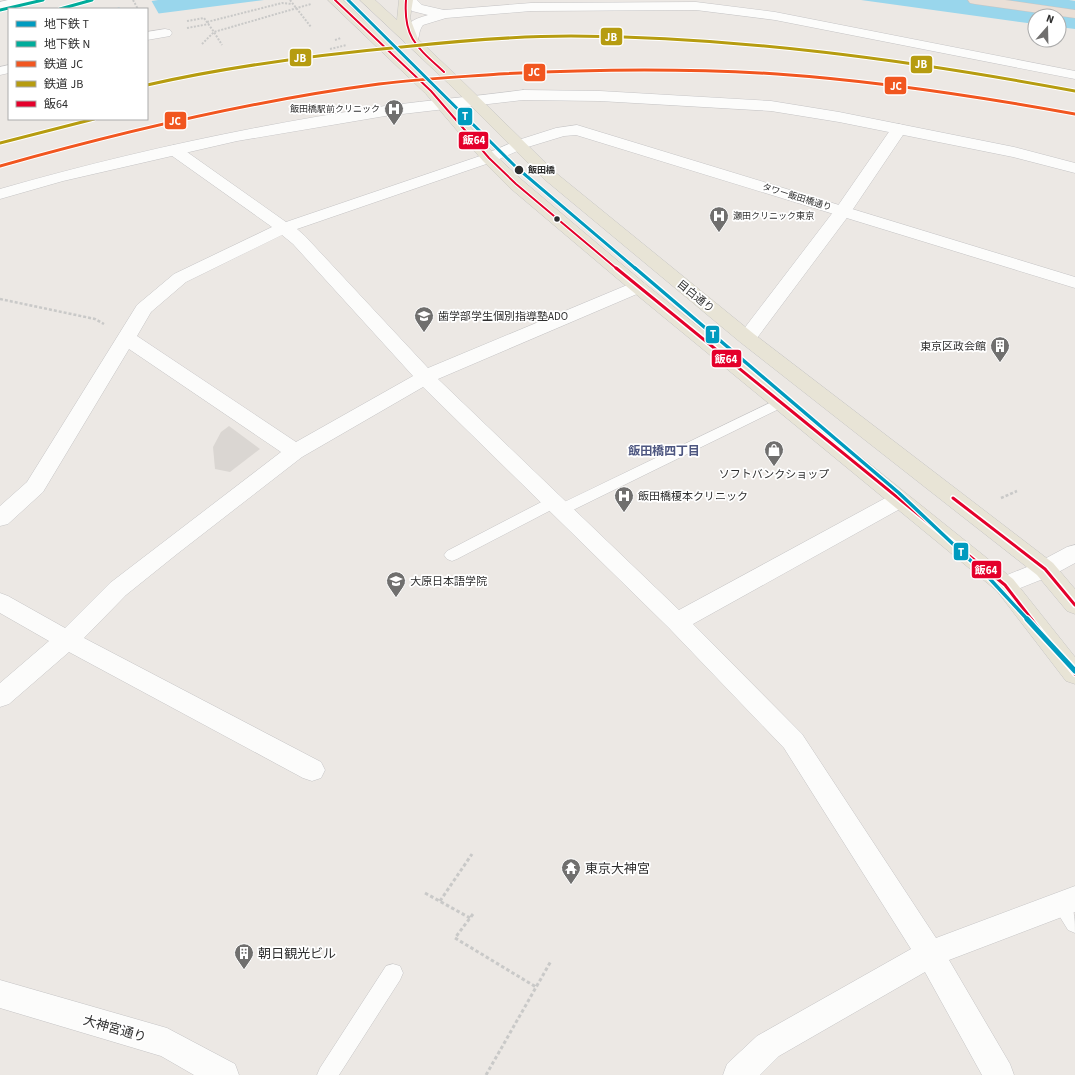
<svg xmlns="http://www.w3.org/2000/svg" width="1075" height="1075" font-family="'Source Sans 3','Noto Sans JP',sans-serif">
  <style>
    .plaza { fill: #dad6d2 }
    .water { fill: #99d6ec }
    .pier { fill: #ece8e4 }
    .lines { fill: none; stroke-linecap: round; stroke-linejoin: round }
    .service-casing { stroke: #c5c4c5; stroke-width: 1 }
    .pedestrian-casing { stroke: #c5c4c5; stroke-width: 1 }
    .minor-casing { stroke: #c5c4c5; stroke-width: 1 }
    .tertiary-casing { stroke: #c5c4c5; stroke-width: 1 }
    .secondary-casing { stroke: #c5c4c5; stroke-width: 1 }
    .primary-casing { stroke: #c6c5c4; stroke-width: 1 }
    .motorway-casing { stroke: #c6c5c4; stroke-width: 1 }
    .path-far2 { stroke: #c9c9c8; stroke-width: 2; stroke-dasharray: 2 1.5; stroke-linecap: butt }
    .path-far1 { stroke: #c9c9c8; stroke-width: 2.5; stroke-dasharray: 3 2; stroke-linecap: butt }
    .path { stroke: #c9c9c8; stroke-width: 3; stroke-dasharray: 3.5 2.5; stroke-linecap: butt }
    .service { fill: #fcfcfb; fill-rule: evenodd }
    .pedestrian { fill: #fcfcfb; fill-rule: evenodd }
    .minor { fill: #fcfcfb; fill-rule: evenodd }
    .tertiary { fill: #fcfcfb; fill-rule: evenodd }
    .secondary { fill: #fcfcfb; fill-rule: evenodd }
    .primary { fill: #e8e4d6; fill-rule: evenodd }
    .motorway { fill: #eadfd6; fill-rule: evenodd }
    .bus-1-far2-casing { stroke: #fff; stroke-width: 4 }
    .bus-1-far1-casing { stroke: #fff; stroke-width: 6 }
    .bus-1-casing { stroke: #fff; stroke-width: 6 }
    .bus-1-far2 { stroke: #e4002b; stroke-width: 2 }
    .bus-1-far1 { stroke: #e4002b; stroke-width: 3 }
    .bus-1 { stroke: #e4002b; stroke-width: 3.5 }
    .rail-1-casing { stroke: #fff; stroke-width: 5 }
    .rail-2-casing { stroke: #fff; stroke-width: 5 }
    .rail-1 { stroke: #f15620; stroke-width: 3 }
    .rail-2 { stroke: #b69c10; stroke-width: 3 }
    .metro-1-far2-casing { stroke: #fff; stroke-width: 5 }
    .metro-1-far1-casing { stroke: #fff; stroke-width: 6 }
    .metro-1-casing { stroke: #fff; stroke-width: 8 }
    .metro-2-casing { stroke: #fff; stroke-width: 5 }
    .metro-1-far2 { stroke: #009bbf; stroke-width: 3 }
    .metro-1-far1 { stroke: #009bbf; stroke-width: 3.5 }
    .metro-1 { stroke: #009bbf; stroke-width: 5 }
    .metro-2 { stroke: #00ac9b; stroke-width: 3 }
    .stop-dot { fill: #2e2e2e; stroke: #fff; stroke-width: 1.5 }
    .labels { text-anchor: middle; stroke-width: 3.5; stroke-linejoin: round; paint-order: stroke }
    .far-poi-label { font-size: 9px; fill: #2e2e2e; stroke: #fff; text-anchor: end }
    .far-stop-label { font-size: 9px; font-weight: bold; fill: #2e2e2e; stroke: #fff; text-anchor: start }
    .far-street-label { font-size: 9px; fill: #2e2e2e; stroke: #fff }
    .street-label { font-size: 11px; fill: #2e2e2e; stroke: #fff }
    .poi-label { font-size: 11px; fill: #2e2e2e; stroke: #fff; text-anchor: start }
    .neighbourhood-label { font-size: 12px; font-weight: bold; fill: #4d5680; stroke: #fff }
    .near-poi-label { font-size: 13px; fill: #2e2e2e; stroke: #fff; text-anchor: start }
    .near-street-label { font-size: 13px; fill: #2e2e2e; stroke: #fff }
    .line-badge { stroke: #fff; stroke-width: 1.5 }
    .badge-label { font-size: 11px; text-anchor: middle; font-weight: bold; fill: #fff }
  </style>
  <rect width="100%" height="100%" fill="#ece8e4"/>
  <path class="plaza" d="M229 426 260 449 230 472 215 469 213 447 221 432Z"/>
  <path class="water" d="M158 0H264L147 15V9H113L133 4Z
    M861 0H1069L1075 1V29L1059 27V16H1035V24Z"/>
  <path class="pier" d="M145 0H151L160 16 147 17V9H121L118 6Z"/>
  <g class="lines">
    <defs>
      <path id="service" d="M780 398 785 400 787 403 785 406 567 513 562 514 557 513 555 508 457 559 452 561 447 559 444 555 447 551 549 498 554 497 559 498 561 502 560 504Z
        M1061 895C1075 902 1075 918 1075 933L1068 930 1052 904 1054 898Z
        M393 964 400 966 403 973 400 980 339 1075H317L320 1068 386 966Z"/>
      <path id="pedestrian" d="M165 29 170 30 172 33 170 36 147 40V32Z
        M9 65V73L0 75V67Z"/>
      <path id="minor" d="M899 124 905 126 907 129 849 215 754 342 747 344 740 342 738 338 740 334 837 207 893 126Z
        M518 140 524 142 526 145 524 148 495 161 297 229 305 236 428 368 632 283 638 282 644 283 647 287 644 291 438 379 679 610 891 495 899 492 907 495 910 500 907 505 693 624 802 734 936 938 1075 886V912L949 960 1010 1064 1014 1075H982L925 972 779 1056 760 1075H723L727 1064 757 1036 911 949 784 748 669 628 423 387 302 457 177 554 126 595 84 638 321 762 325 770 321 778 312 781 303 778 69 652 9 704 0 707V683L49 641 0 613V593L8 596 65 628 110 583 281 452 129 349 43 492 8 524 0 526V506L27 482 137 305 174 274 272 227 168 153 166 150 168 147 174 145 180 147 286 222 483 155ZM282 235 293 244 413 376 296 442 137 336 151 312 186 282Z
        M1075 545V563L1053 575 1005 594 997 591 994 585 997 579 1037 563 1067 547Z
        M0 980 167 1028 235 1064 239 1075H194L161 1056 0 1008Z"/>
      <path id="tertiary" d="M403 0H417L422 5 444 10 531 3 696 2 775 12 1075 71V79L775 20 696 10 531 11 446 18 423 25C418 31 420 38 416 44L411 45 406 44 404 41C406 22 411 20 428 15L412 11Z
        M523 90 600 91 771 101 839 112 1014 147 1075 163V173L1013 157 839 122 771 111 600 101 523 100 385 116 237 141 63 181 0 199V189C126 153 255 125 385 106 431 100 477 96 523 90Z
        M577 125 1075 277V288L576 135 564 136 518 150 512 148 510 145 512 142 556 128Z"/>
      <path id="secondary" d="M8 0H34L32 3 0 10V2Z"/>
      <path id="primary" d="M328 0H343L436 88 495 155 522 180 644 283 1013 579 1075 657V684L1066 681 997 591 632 291 510 188 483 161 426 94Z
        M360 0H375L397 20 399 0H413L410 18 418 39 459 78 556 173 754 334 1053 563 1075 589V614L1067 611 1037 575 740 342 544 179 449 84Z"/>
      <path id="motorway" d="M968 0H1005L1075 10V18L975 4 970 3Z"/>
    </defs>
    <use href="#service" class="service-casing"/>
    <use href="#pedestrian" class="pedestrian-casing"/>
    <use href="#minor" class="minor-casing"/>
    <use href="#tertiary" class="tertiary-casing"/>
    <use href="#secondary" class="secondary-casing"/>
    <use href="#primary" class="primary-casing"/>
    <use href="#motorway" class="motorway-casing"/>
    <path class="path-far2" d="M133 0 138 9
      M290 0 311 27
      M187 21 204 18 214 32 311 4
      M207 22 282 3 292 4
      M187 28 209 24
      M335 40 341 38
      M202 44 214 32 222 45
      M330 49 347 45"/>
    <path class="path-far1" d="M0 299 95 319 104 324
      M1001 498 1017 491"/>
    <path class="path" d="M425 893 470 918
      M440 901 472 854
      M473 914 455 938 536 987
      M486 1075 551 961"/>
    <use href="#service" class="service"/>
    <use href="#pedestrian" class="pedestrian"/>
    <use href="#minor" class="minor"/>
    <use href="#tertiary" class="tertiary"/>
    <use href="#secondary" class="secondary"/>
    <use href="#primary" class="primary"/>
    <use href="#motorway" class="motorway"/>
    <defs>
      <path id="bus-1-far2" d="M335 0 431 91 489 158 516 184 617 269
        M406 0C403 38 418 48 444 72"/>
      <path id="bus-1-far1" d="M616 268 1005 585 1032 620
        M953 498 1045 569 1075 605"/>
      <path id="bus-1" d="M1031 619 1075 674"/>
    </defs>
    <use href="#bus-1-far2" class="bus-1-far2-casing"/>
    <use href="#bus-1-far1" class="bus-1-far1-casing"/>
    <use href="#bus-1" class="bus-1-casing"/>
    <use href="#bus-1-far2" class="bus-1-far2"/>
    <use href="#bus-1-far1" class="bus-1-far1"/>
    <use href="#bus-1" class="bus-1"/>
    <defs>
      <path id="rail-1" d="M0 166C125 131 250 101 379 84 419 79 459 77 499 74 591 69 685 68 777 74 877 81 976 96 1075 114"/>
      <path id="rail-2" d="M147 85C231 66 316 55 402 47 458 41 515 36 571 36 741 37 908 60 1075 91
        M0 143 94 119"/>
    </defs>
    <use href="#rail-1" class="rail-1-casing"/>
    <use href="#rail-2" class="rail-2-casing"/>
    <use href="#rail-1" class="rail-1"/>
    <use href="#rail-2" class="rail-2"/>
    <defs>
      <path id="metro-1-far2" d="M348 0 516 167 636 269"/>
      <path id="metro-1-far1" d="M635 268 899 493 990 579 1028 620"/>
      <path id="metro-1" d="M1027 619 1075 671"/>
      <path id="metro-2" d="M60 9 92 0
        M0 10 43 0"/>
    </defs>
    <use href="#metro-1-far2" class="metro-1-far2-casing"/>
    <use href="#metro-1-far1" class="metro-1-far1-casing"/>
    <use href="#metro-1" class="metro-1-casing"/>
    <use href="#metro-2" class="metro-2-casing"/>
    <use href="#metro-1-far2" class="metro-1-far2"/>
    <use href="#metro-1-far1" class="metro-1-far1"/>
    <use href="#metro-1" class="metro-1"/>
    <use href="#metro-2" class="metro-2"/>
  </g>
  <defs>
    <symbol id="hospital-pin" viewBox="-11 -11 22 30"><path d="M0 17L-7.5 6A9.5 9.5 0 1 1 7.5 6Z" fill="#706f6e" stroke="#fff"/><path d="M-5-5h3v3.5h4V-5h3V5h-3V1.5h-4V5h-3Z" fill="#fff"/></symbol>
    <symbol id="school-pin" viewBox="-11 -11 22 30"><path d="M0 17L-7.5 6A9.5 9.5 0 1 1 7.5 6Z" fill="#706f6e" stroke="#fff"/><path d="M0-5L7-2L0 1L-7-2ZM-4 1L0 2.5L4 1V4Q0 6-4 4Z" fill="#fff"/></symbol>
    <symbol id="building-pin" viewBox="-11 -11 22 30"><path d="M0 17L-7.5 6A9.5 9.5 0 1 1 7.5 6Z" fill="#706f6e" stroke="#fff"/><path d="M-4-6H4V6H1V3H-1V6H-4ZM-2.5-4.3h1.7v1.8h-1.7ZM.8-4.3h1.7v1.8H.8ZM-2.5-1h1.7V.8h-1.7ZM.8-1h1.7V.8H.8Z" fill="#fff"/></symbol>
    <symbol id="shop-pin" viewBox="-11 -11 22 30"><path d="M0 17L-7.5 6A9.5 9.5 0 1 1 7.5 6Z" fill="#706f6e" stroke="#fff"/><path d="M-5-2.5h2.3a2.7 3.5 0 0 1 5.4 0H5L5.5 6h-11ZM-1.5-2.5h3a1.5 2.3 0 0 0-3 0Z" fill="#fff"/></symbol>
    <symbol id="temple-pin" viewBox="-11 -11 22 30"><path d="M0 17L-7.5 6A9.5 9.5 0 1 1 7.5 6Z" fill="#706f6e" stroke="#fff"/><path d="M0-6L5-2H3V0L6.5 2.5H4V6H1.5V3h-3V6H-4V2.5H-6.5L-3 0V-2H-5Z" fill="#fff"/></symbol>
  </defs>
  <g fill-rule="evenodd">
    <use href="#hospital-pin" x="383" y="98" width="22" height="30"/>
    <use href="#hospital-pin" x="708" y="205" width="22" height="30"/>
    <use href="#school-pin" x="413" y="305" width="22" height="30"/>
    <use href="#building-pin" x="989" y="335" width="22" height="30"/>
    <use href="#shop-pin" x="763" y="439" width="22" height="30"/>
    <use href="#hospital-pin" x="613" y="485" width="22" height="30"/>
    <use href="#school-pin" x="385" y="570" width="22" height="30"/>
    <use href="#temple-pin" x="560" y="857" width="22" height="30"/>
    <use href="#building-pin" x="233" y="942" width="22" height="30"/>
  </g>
  <g class="stop-dot">
    <circle cx="519" cy="170" r="5"/>
    <circle cx="557" cy="219" r="3.5"/>
  </g>
  <g class="labels">
    <g class="far-poi-label">
      <text x="380" y="112">飯田橋駅前クリニック</text>
      <text x="733" y="219" text-anchor="start">瀬田クリニック東京</text>
    </g>
    <g class="far-stop-label">
      <text x="528" y="173">飯田橋</text>
    </g>
    <g class="far-street-label">
      <text transform="translate(797 197) rotate(17)" y="3">タワー飯田橋通り</text>
    </g>
    <g class="street-label">
      <text transform="translate(696 296) rotate(39)" y="4">目白通り</text>
    </g>
    <g class="poi-label">
      <text x="438" y="320">歯学部学生個別指導塾ADO</text>
      <text x="986" y="350" text-anchor="end">東京区政会館</text>
      <text x="774" y="478" text-anchor="middle">ソフトバンクショップ</text>
      <text x="638" y="500">飯田橋榎本クリニック</text>
      <text x="410" y="585">大原日本語学院</text>
    </g>
    <g class="neighbourhood-label">
      <text x="664" y="455">飯田橋四丁目</text>
    </g>
    <g class="near-poi-label">
      <text x="585" y="873">東京大神宮</text>
      <text x="258" y="958">朝日観光ビル</text>
    </g>
    <g class="near-street-label">
      <text transform="translate(115 1028) rotate(16)" y="5">大神宮通り</text>
    </g>
  </g>
  <g class="line-badge">
    <rect x="600" y="27" width="23" height="19" rx="4" fill="#b69c10"/>
    <rect x="289" y="48" width="23" height="19" rx="4" fill="#b69c10"/>
    <rect x="910" y="55" width="23" height="19" rx="4" fill="#b69c10"/>
    <rect x="523" y="63" width="23" height="19" rx="4" fill="#f15620"/>
    <rect x="884" y="76" width="23" height="19" rx="4" fill="#f15620"/>
    <rect x="457" y="107" width="16" height="19" rx="4" fill="#009bbf"/>
    <rect x="164" y="111" width="23" height="19" rx="4" fill="#f15620"/>
    <rect x="458" y="131" width="31" height="19" rx="4" fill="#e4002b"/>
    <rect x="705" y="325" width="15" height="19" rx="4" fill="#009bbf"/>
    <rect x="711" y="349" width="31" height="19" rx="4" fill="#e4002b"/>
    <rect x="953" y="542" width="16" height="19" rx="4" fill="#009bbf"/>
    <rect x="971" y="560" width="31" height="19" rx="4" fill="#e4002b"/>
  </g>
  <g class="badge-label">
    <text x="611" y="41">JB</text>
    <text x="300" y="62">JB</text>
    <text x="921" y="68">JB</text>
    <text x="534" y="76">JC</text>
    <text x="896" y="90">JC</text>
    <text x="465" y="120">T</text>
    <text x="175" y="125">JC</text>
    <text x="474" y="144">飯64</text>
    <text x="713" y="338">T</text>
    <text x="726" y="363">飯64</text>
    <text x="961" y="556">T</text>
    <text x="986" y="574">飯64</text>
  </g>
  <rect x="8" y="8" width="140" height="112" fill="#ffffff" stroke="#ababab"/>
  <rect x="16" y="21" width="20" height="6" fill="#009bbf" stroke="#ababab"/>
  <text x="44" y="28" font-size="12" fill="#2e2e2e">地下鉄 T</text>
  <rect x="16" y="41" width="20" height="6" fill="#00ac9b" stroke="#ababab"/>
  <text x="44" y="48" font-size="12" fill="#2e2e2e">地下鉄 N</text>
  <rect x="16" y="61" width="20" height="6" fill="#f15620" stroke="#ababab"/>
  <text x="44" y="68" font-size="12" fill="#2e2e2e">鉄道 JC</text>
  <rect x="16" y="81" width="20" height="6" fill="#b69c10" stroke="#ababab"/>
  <text x="44" y="88" font-size="12" fill="#2e2e2e">鉄道 JB</text>
  <rect x="16" y="101" width="20" height="6" fill="#e4002b" stroke="#ababab"/>
  <text x="44" y="108" font-size="12" fill="#2e2e2e">飯64</text>
  <g transform="translate(1047 28) rotate(20)"><circle r="19" fill="#ffffff" stroke="#ababab"/>
  <path d="M0-3L7 15L0 10L-7 15Z" fill="#706f6e"/>
  <text y="-6" font-size="11" font-weight="bold" text-anchor="middle" fill="#2e2e2e">N</text>
  </g>
</svg>
